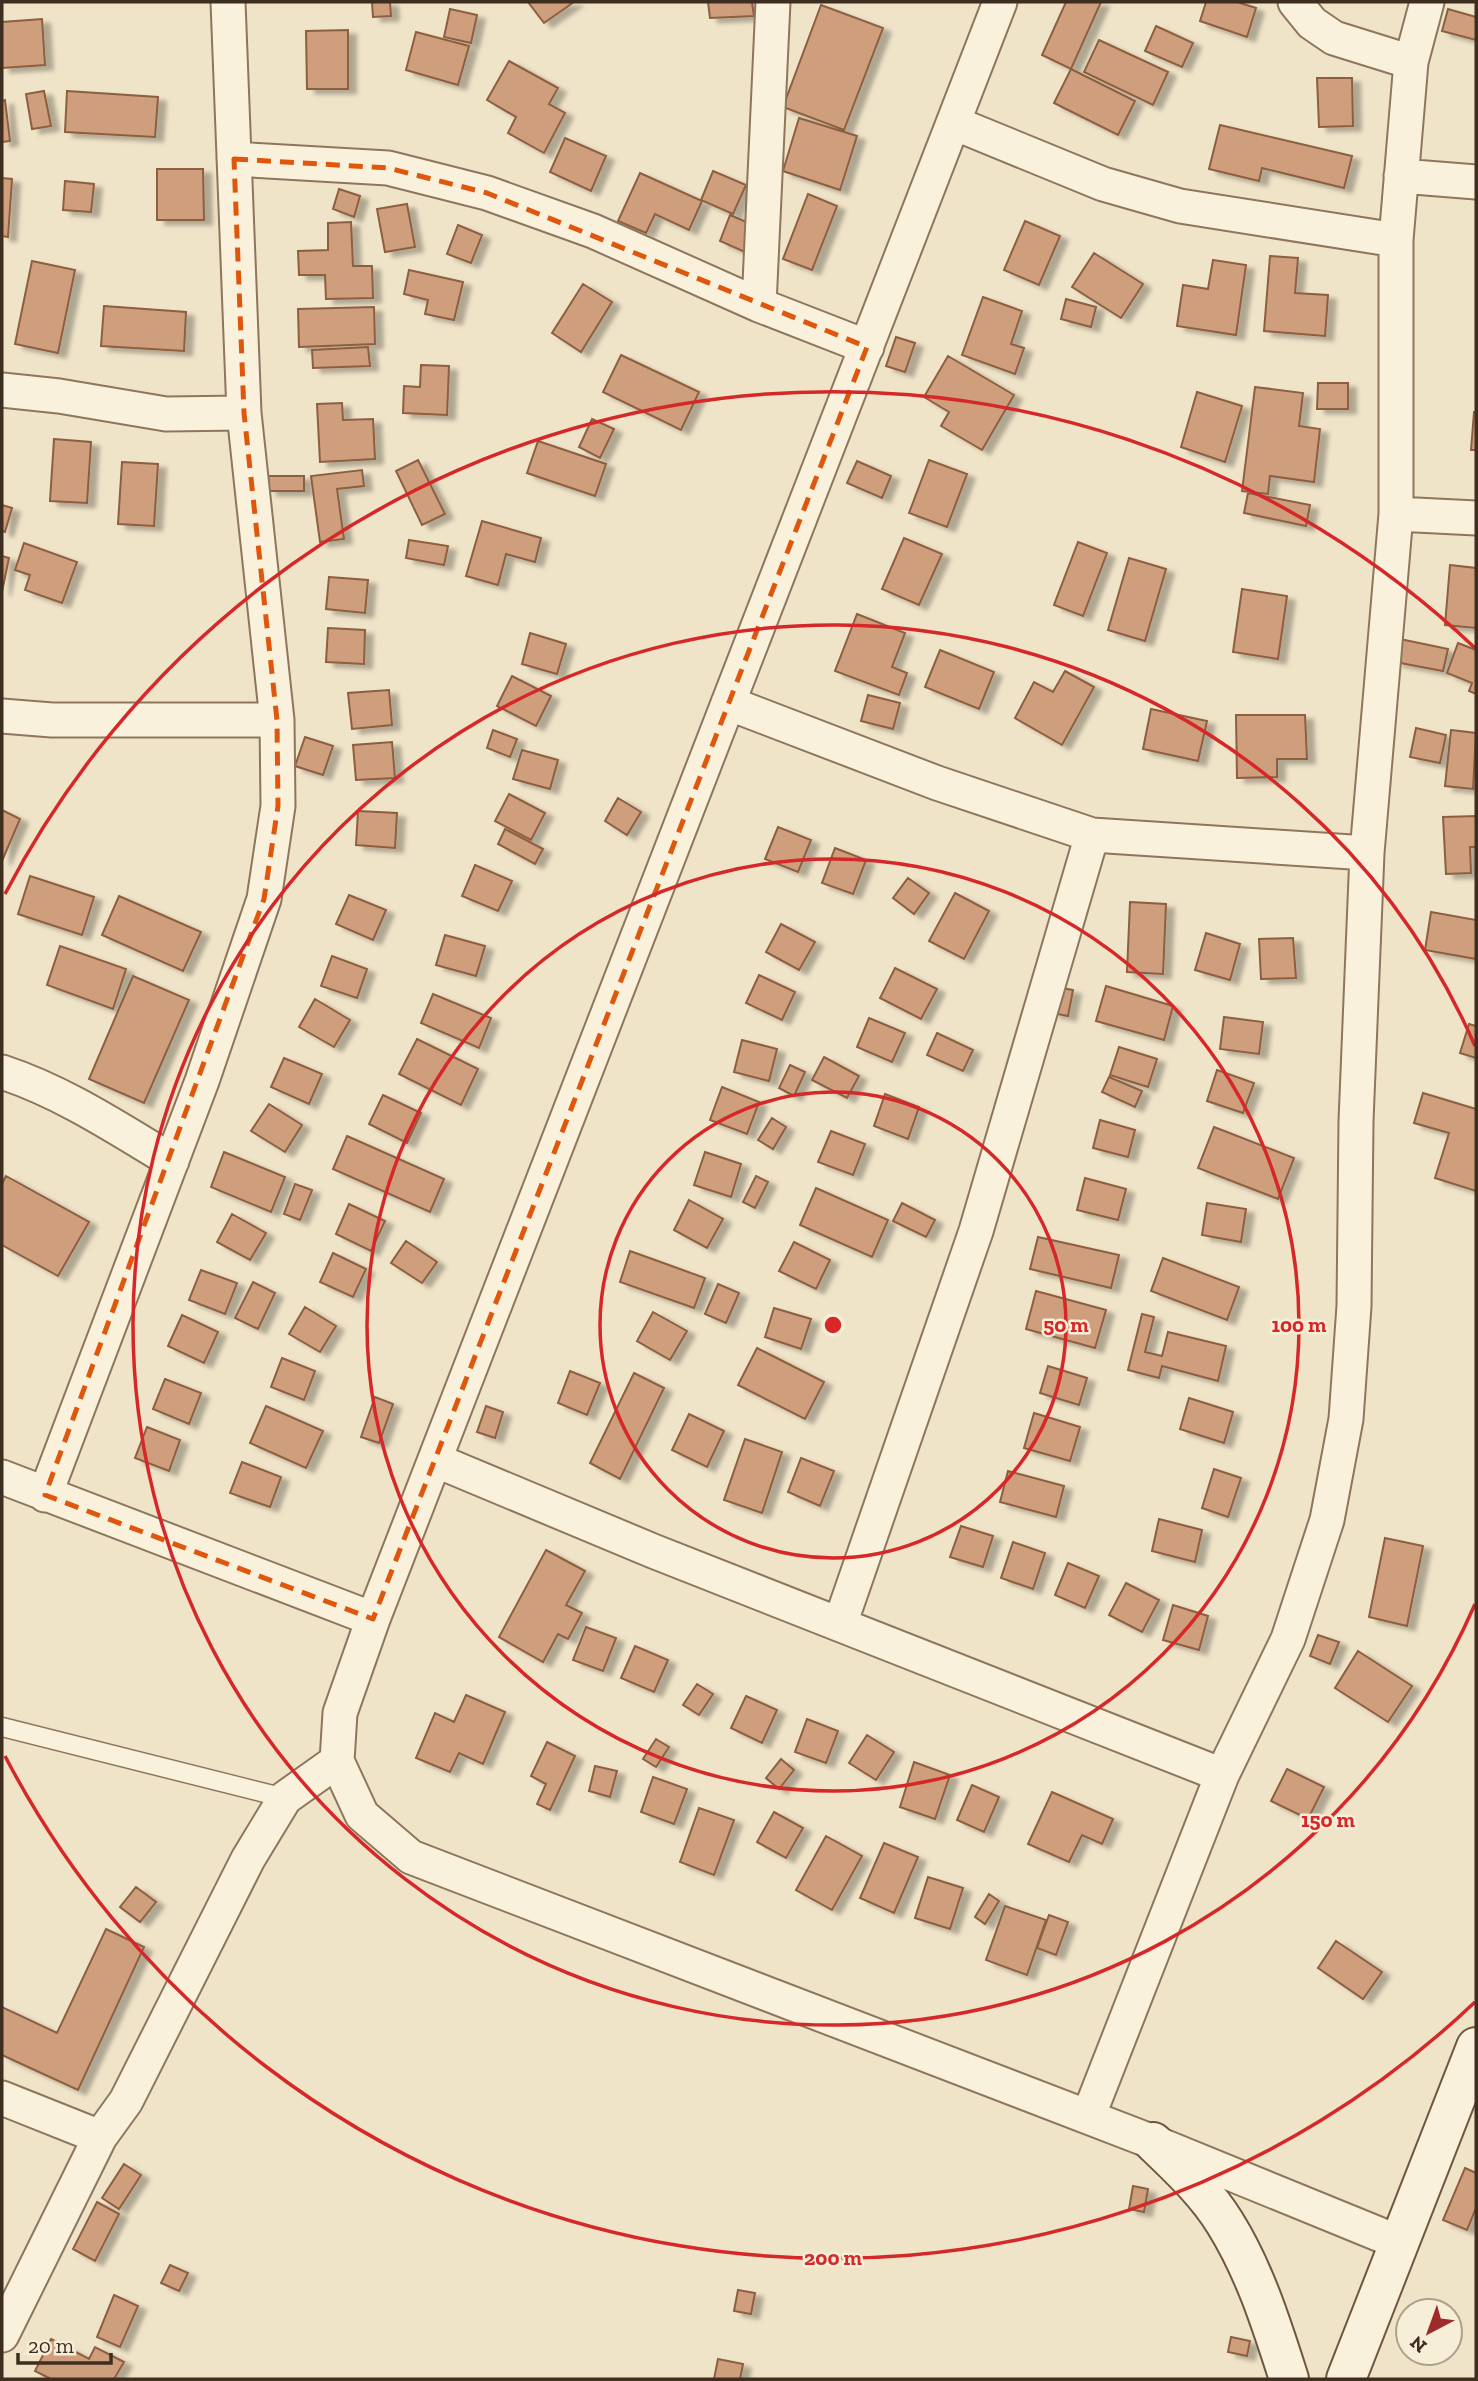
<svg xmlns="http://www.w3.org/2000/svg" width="1478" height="2381" font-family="'Zilla Slab',serif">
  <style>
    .building { fill: #cf9f7d; stroke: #8d5f41; stroke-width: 2; filter: url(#shadow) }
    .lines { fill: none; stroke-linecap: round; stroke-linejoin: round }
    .lane-casing { stroke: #8d765c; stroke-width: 21 }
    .street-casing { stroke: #8d765c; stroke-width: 37 }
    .secondary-casing { stroke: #6f573f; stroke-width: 42 }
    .lane { stroke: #faf1dc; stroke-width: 18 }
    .street { stroke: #faf1dc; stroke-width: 33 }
    .secondary { stroke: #faf1dc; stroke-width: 38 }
    .marked { fill: none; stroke: #df570d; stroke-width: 5; stroke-dasharray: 14 9; stroke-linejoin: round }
    .ring { fill: none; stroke: #d62828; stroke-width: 3.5 }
    .centre { fill: #d62828; stroke: #f7eed8; stroke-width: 3.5 }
    .ring-label { font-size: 21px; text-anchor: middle; font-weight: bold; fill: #d62828; stroke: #f7eed8; stroke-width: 5; stroke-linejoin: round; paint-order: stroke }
  </style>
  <defs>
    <filter id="shadow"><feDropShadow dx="8" dy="4.5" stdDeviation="2" flood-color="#0004"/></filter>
  </defs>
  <rect width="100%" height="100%" fill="#f0e4c8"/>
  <path class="building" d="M372 2H390L391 16 373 17Z
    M528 2H574L544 23Z
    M708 2H752L754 16 710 18Z
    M1066 2H1101L1071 69 1042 55Z
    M1206 2H1237L1256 8 1247 37 1200 21Z
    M821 5 883 28 844 130 783 107Z
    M450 9 477 15 471 43 444 37Z
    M1448 9 1476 17V40L1442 31Z
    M42 19 45 65 2 68V22Z
    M1156 26 1193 43 1182 67 1145 51Z
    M348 30V89H307L306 31Z
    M416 32 469 46 458 85 406 70Z
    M1099 40 1168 72 1153 105 1084 72Z
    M509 61 558 88 549 104 565 113 544 153 508 133 516 117 487 100Z
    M1071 69 1135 101 1118 135 1054 103Z
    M1317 78H1352L1353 126 1319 127Z
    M44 91 51 126 32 129 26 94Z
    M67 91 158 97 155 137 65 132Z
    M5 100 10 141 2 142V101Z
    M799 118 857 136 840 190 783 171Z
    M1220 125 1352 156 1344 188 1262 168 1259 181 1209 169Z
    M565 138 606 156 591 191 550 172Z
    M157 169H203L204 220H157Z
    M713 171 746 185 733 214 701 200Z
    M640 173 702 201 689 230 655 214 646 233 618 221Z
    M2 178 12 179 8 237 2 236Z
    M65 181 94 184 91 212 63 210Z
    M339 189 360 196 354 217 333 209Z
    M808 194 837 206 812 270 783 259Z
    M407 204 415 247 385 252 377 209Z
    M730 215 758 227 747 253 720 241Z
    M1025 221 1060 236 1039 285 1004 270Z
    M351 222 353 266H372L373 298 326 299 325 275H299L298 251 328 250V223Z
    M458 225 482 235 471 263 447 254Z
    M1094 253 1143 284 1121 318 1072 287Z
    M1270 256 1298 258 1295 293 1328 295 1325 336 1264 331Z
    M1213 260 1246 265 1236 335 1177 326 1183 285 1208 289Z
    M32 261 75 270 58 353 15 344Z
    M409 270 463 282 454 320 425 314 428 300 404 294Z
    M583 284 612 302 581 352 552 333Z
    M983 297 1022 311 1011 344 1024 348 1015 374 962 355Z
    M1066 299 1096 307 1091 327 1061 319Z
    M104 306 186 312 184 351 101 346Z
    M374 307 375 344 299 347 298 309Z
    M896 337 915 343 905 372 886 366Z
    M368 347 370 366 313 368 312 350Z
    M621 355 699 392 681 430 603 392Z
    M948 356 1014 395 982 450 941 426 949 412 924 397Z
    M421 365 449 366 447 415 403 413 404 386 420 387Z
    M1318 383H1348V409H1317Z
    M1255 387 1303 393 1299 426 1320 429 1314 482 1270 476 1268 494 1242 491Z
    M1197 392 1242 406 1225 462 1181 447Z
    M342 403 343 420 373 419 375 459 320 462 317 404Z
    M1474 412H1476V450H1471Z
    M592 419 614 429 600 458 579 447Z
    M54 439 91 442 87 503 50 501Z
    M538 441 606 464 595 496 527 473Z
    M418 460 445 514 422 525 396 471Z
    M929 460 967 474 947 527 909 513Z
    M857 461 891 476 882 498 847 483Z
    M122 462 158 464 154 526 118 524Z
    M362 470 364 486 337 489 344 539 320 542 311 476Z
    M268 476H304V491H269Z
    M1248 493 1310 505 1306 526 1244 513Z
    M2 505 12 508 5 532 2 531Z
    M482 521 541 538 535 562 506 554 498 585 466 576Z
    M904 538 942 554 919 605 882 589Z
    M409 540 448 546 444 565 406 558Z
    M1078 542 1107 553 1083 616 1054 605Z
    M24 543 77 562 62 603 25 590 30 575 15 570Z
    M2 556 9 558 2 592Z
    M1129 558 1166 569 1145 641 1108 630Z
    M1450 565 1476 568V628L1445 625Z
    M329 577 368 580 365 613 326 609Z
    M1242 589 1287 596 1278 659 1233 652Z
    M857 614 905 633 892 667 907 673 899 695 835 671Z
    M328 628 365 630 364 664 326 662Z
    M530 633 566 644 557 674 522 664Z
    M1400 639 1448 649 1443 671 1395 662Z
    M1458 643 1476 650V694L1469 691 1472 683 1447 673Z
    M940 650 994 672 979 709 925 687Z
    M1065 671 1094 687 1062 745 1015 718 1034 682 1053 692Z
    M512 676 551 696 536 726 497 706Z
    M389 690 392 725 352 729 348 693Z
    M868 695 900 703 893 729 861 721Z
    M1151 709 1207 721 1198 761 1143 749Z
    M1236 715H1305L1307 759H1277V777L1237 778Z
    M1416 728 1446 735 1440 763 1410 757Z
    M493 730 517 739 510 757 487 748Z
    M1451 730 1476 733 1473 789 1445 786Z
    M305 737 333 746 323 775 295 766Z
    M392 742 395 778 356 780 353 745Z
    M522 750 558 760 550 789 513 779Z
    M509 794 545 813 531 840 495 821Z
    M618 798 641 812 627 835 605 821Z
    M2 810 20 819 2 861Z
    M358 811 397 813 395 848 356 845Z
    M1476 816V847H1470L1471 873 1446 874 1443 817Z
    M778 827 811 840 798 872 765 859Z
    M505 829 543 849 535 864 498 844Z
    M835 848 866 860 853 894 822 883Z
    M475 865 512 881 498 911 462 896Z
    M30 876 94 897 82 935 18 914Z
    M908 878 929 893 914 914 893 898Z
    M955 893 989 911 964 959 929 941Z
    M349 895 386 910 373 940 336 924Z
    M119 896 201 932 183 971 102 935Z
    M1130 902 1166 904 1163 974 1127 972Z
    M1431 912 1476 920V959L1425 950Z
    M781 924 815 942 799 970 766 952Z
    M1206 933 1240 944 1230 980 1195 970Z
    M445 935 485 946 476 976 436 965Z
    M1293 938 1296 978 1261 979 1259 939Z
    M60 946 126 969 113 1009 47 985Z
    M332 956 367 969 357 998 321 986Z
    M895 968 937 989 921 1019 880 998Z
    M759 975 795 992 782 1020 746 1003Z
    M133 976 189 1000 144 1103 89 1079Z
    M1106 986 1173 1006 1164 1040 1096 1021Z
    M1057 987 1073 990 1068 1016 1052 1013Z
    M433 994 491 1018 479 1048 421 1023Z
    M315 999 350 1020 334 1047 299 1027Z
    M1224 1017 1263 1022 1259 1054 1220 1049Z
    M869 1018 905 1033 892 1062 857 1047Z
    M1469 1024 1476 1026V1058L1460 1053Z
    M937 1033 973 1050 963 1071 927 1055Z
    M417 1039 478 1069 461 1105 399 1074Z
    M742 1040 777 1049 769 1081 734 1072Z
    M1119 1047 1157 1059 1148 1087 1110 1075Z
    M824 1057 859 1076 847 1098 812 1080Z
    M284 1058 322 1074 309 1104 271 1087Z
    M790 1065 805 1072 794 1096 779 1088Z
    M1217 1070 1254 1083 1243 1113 1207 1101Z
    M1109 1077 1142 1091 1135 1107 1102 1092Z
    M722 1087 759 1102 747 1134 710 1120Z
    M1423 1093 1476 1109V1191L1435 1178 1449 1133 1414 1123Z
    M885 1094 919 1107 908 1139 874 1126Z
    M383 1095 421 1113 407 1143 369 1124Z
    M269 1104 302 1125 285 1152 251 1131Z
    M772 1118 786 1127 773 1149 758 1140Z
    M1100 1120 1135 1130 1128 1157 1093 1148Z
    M1214 1127 1294 1158 1278 1199 1198 1168Z
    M831 1131 865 1144 853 1175 818 1162Z
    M347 1136 444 1179 430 1212 333 1169Z
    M224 1152 285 1177 271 1212 211 1187Z
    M705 1152 741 1164 731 1197 694 1185Z
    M6 1176 89 1222 58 1276 2 1245V1184Z
    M756 1176 768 1182 755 1208 743 1202Z
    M1085 1178 1126 1189 1118 1220 1077 1210Z
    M295 1184 312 1190 300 1220 284 1214Z
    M816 1188 888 1220 872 1257 800 1225Z
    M689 1200 723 1219 707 1248 674 1230Z
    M902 1203 935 1220 926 1237 893 1221Z
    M1207 1203 1246 1209 1241 1242 1202 1235Z
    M349 1204 385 1221 371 1251 336 1234Z
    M232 1214 266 1233 250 1260 217 1242Z
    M1038 1237 1119 1255 1111 1288 1030 1269Z
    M406 1241 437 1262 422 1283 391 1263Z
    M794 1242 830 1260 816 1289 779 1271Z
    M630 1251 705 1278 694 1308 620 1282Z
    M333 1253 366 1269 353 1297 320 1282Z
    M1163 1258 1239 1287 1227 1320 1151 1291Z
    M201 1270 237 1283 225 1314 189 1300Z
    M253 1282 275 1293 258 1329 235 1318Z
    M718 1284 739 1293 726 1323 705 1314Z
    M1036 1291 1106 1310 1095 1348 1026 1329Z
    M305 1307 336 1326 320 1352 289 1334Z
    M774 1308 811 1319 801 1349 765 1337Z
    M653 1312 687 1331 670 1360 637 1341Z
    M1142 1314 1154 1317 1145 1352 1162 1356 1168 1332 1226 1346 1218 1381 1162 1366 1159 1378 1128 1370Z
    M182 1315 218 1332 204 1363 168 1346Z
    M757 1348 824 1382 805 1419 738 1385Z
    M282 1358 315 1371 304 1400 271 1387Z
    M1048 1366 1087 1378 1079 1405 1040 1393Z
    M570 1371 600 1383 587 1415 558 1403Z
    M634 1373 664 1388 620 1479 590 1463Z
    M165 1379 201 1393 189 1424 153 1409Z
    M375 1397 393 1404 379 1443 361 1437Z
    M1189 1398 1233 1412 1224 1443 1180 1429Z
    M266 1406 323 1431 306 1468 250 1443Z
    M486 1406 503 1412 495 1438 477 1432Z
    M1034 1413 1080 1427 1070 1461 1024 1448Z
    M689 1414 724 1431 707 1467 672 1450Z
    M147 1427 180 1440 169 1471 135 1458Z
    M745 1439 782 1452 762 1513 724 1500Z
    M801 1458 834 1471 820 1506 788 1492Z
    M242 1462 281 1477 270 1507 230 1493Z
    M1214 1469 1241 1478 1228 1517 1202 1508Z
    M1008 1471 1064 1486 1056 1517 1000 1502Z
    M1159 1519 1202 1530 1195 1562 1152 1551Z
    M961 1526 993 1536 983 1567 950 1557Z
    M1385 1538 1423 1546 1407 1626 1369 1617Z
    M1013 1542 1045 1553 1033 1589 1001 1578Z
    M546 1550 585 1571 566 1605 582 1613 568 1639 558 1634 543 1662 499 1637Z
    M1068 1563 1099 1576 1085 1608 1055 1595Z
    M1126 1583 1159 1600 1142 1632 1109 1615Z
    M1173 1605 1208 1616 1199 1650 1163 1640Z
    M586 1627 616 1638 603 1671 573 1660Z
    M1318 1635 1339 1642 1330 1664 1310 1656Z
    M635 1646 668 1660 654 1692 621 1678Z
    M1358 1651 1412 1686 1388 1722 1335 1688Z
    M697 1684 713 1694 699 1715 683 1705Z
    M466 1695 505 1712 483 1764 459 1753 450 1772 416 1758 435 1713 454 1722Z
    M746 1696 777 1710 762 1743 731 1728Z
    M807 1719 838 1731 826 1763 795 1752Z
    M867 1735 894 1752 876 1780 849 1763Z
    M656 1739 669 1747 656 1767 643 1759Z
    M547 1742 575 1756 550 1810 537 1804 546 1784 531 1776Z
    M781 1759 794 1770 779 1789 766 1778Z
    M914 1762 950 1775 935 1819 900 1807Z
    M595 1766 617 1771 610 1797 589 1791Z
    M1287 1769 1324 1787 1308 1819 1271 1801Z
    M653 1777 687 1789 674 1824 641 1812Z
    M972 1785 999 1797 984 1832 957 1820Z
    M1052 1792 1113 1819 1102 1844 1082 1835 1069 1862 1028 1844Z
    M699 1808 734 1820 714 1875 680 1862Z
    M774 1812 803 1828 786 1858 757 1842Z
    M826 1836 862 1856 832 1910 796 1890Z
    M884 1843 918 1857 894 1913 860 1898Z
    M928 1877 963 1888 950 1929 915 1918Z
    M136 1887 156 1902 140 1922 120 1907Z
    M989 1894 999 1901 985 1924 975 1917Z
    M1005 1906 1046 1920 1027 1975 986 1960Z
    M1049 1915 1068 1922 1056 1955 1037 1948Z
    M106 1929 144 1947 78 2090 2 2055V2007L57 2033Z
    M1336 1941 1382 1972 1363 1999 1318 1968Z
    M124 2164 141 2175 119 2209 102 2198Z
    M1465 2168 1476 2173V2208L1467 2230 1443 2220Z
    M1133 2186 1148 2189 1144 2212 1129 2209Z
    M97 2202 119 2214 95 2261 73 2249Z
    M170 2265 188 2273 179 2291 161 2283Z
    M738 2290 755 2293 751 2314 734 2311Z
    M114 2295 138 2306 120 2347 97 2337Z
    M1231 2337 1250 2341 1247 2356 1228 2352Z
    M51 2339 89 2359 95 2347 124 2362 114 2379H51L35 2371Z
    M718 2359 743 2364 740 2379H714Z"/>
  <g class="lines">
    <defs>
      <path id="lane" d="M2 1727 285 1798"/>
      <path id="street" d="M1000 2 373 1619 340 1713 337 1761 362 1815 411 1857 1153 2142 1398 2242
        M1295 2 1312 23 1334 38 1411 62
        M954 123 1103 184 1180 206 1396 240
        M234 159 388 168 487 193 593 231 759 305 867 347
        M1401 176 1476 182
        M759 305 773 2
        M2 390 59 396 166 414 244 413
        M1396 514 1476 518
        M728 703 937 783 1092 835 1367 853
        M2 716 52 720H277
        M2 1072C63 1092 117 1128 172 1161
        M435 1460 653 1551 1222 1775
        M2 1477 373 1619
        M45 1495 202 1081 264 899 278 806 277 720 244 413 228 2
        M840 1624 976 1231 1092 835
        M2 2098 100 2137
        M1088 2117 1222 1775 1288 1639 1327 1520 1346 1419 1354 1306 1356 1121 1367 853 1396 514V240L1411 62 1427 2
        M2 2335 100 2137 126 2101 248 1859 285 1798 337 1761"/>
      <path id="secondary" d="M1153 2142C1179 2167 1206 2192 1225 2223 1255 2271 1272 2326 1289 2379
        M1346 2379 1476 2047"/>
    </defs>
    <use href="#lane" class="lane-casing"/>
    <use href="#street" class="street-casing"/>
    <use href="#secondary" class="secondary-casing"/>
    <use href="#lane" class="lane"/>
    <use href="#street" class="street"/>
    <use href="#secondary" class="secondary"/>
  </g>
  <path class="marked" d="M234 159 388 168 487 193 867 347 373 1619 45 1495 264 899 278 806 277 720 244 413Z"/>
  <g class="ring">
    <circle cx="833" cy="1325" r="233"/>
    <circle cx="833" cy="1325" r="466"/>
    <path d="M1475 1604A700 700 0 1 1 1475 1046"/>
    <path d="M1475 2002A933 933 0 0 1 5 1756M5 894A933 933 0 0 1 1475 648"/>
  </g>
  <circle cx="833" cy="1325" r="10" class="centre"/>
  <g class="ring-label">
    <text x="1066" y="1332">50 m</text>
    <text x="1299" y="1332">100 m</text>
    <text x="1328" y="1827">150 m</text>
    <text x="833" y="2265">200 m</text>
  </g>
  <rect width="1478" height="2381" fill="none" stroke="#3d2e20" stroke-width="7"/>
  <g transform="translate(1429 2332) rotate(221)"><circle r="33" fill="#f7eed8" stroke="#ada18e" stroke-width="2"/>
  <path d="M0-5L12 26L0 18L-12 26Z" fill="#9e2a2b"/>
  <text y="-10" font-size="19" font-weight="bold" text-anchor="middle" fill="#3d2e20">N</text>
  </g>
  <path d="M18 2353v10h93v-10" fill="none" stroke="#3d2e20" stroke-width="3.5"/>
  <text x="28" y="2353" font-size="21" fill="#3d2e20" stroke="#f7eed8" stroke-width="5" paint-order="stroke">20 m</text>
</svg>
